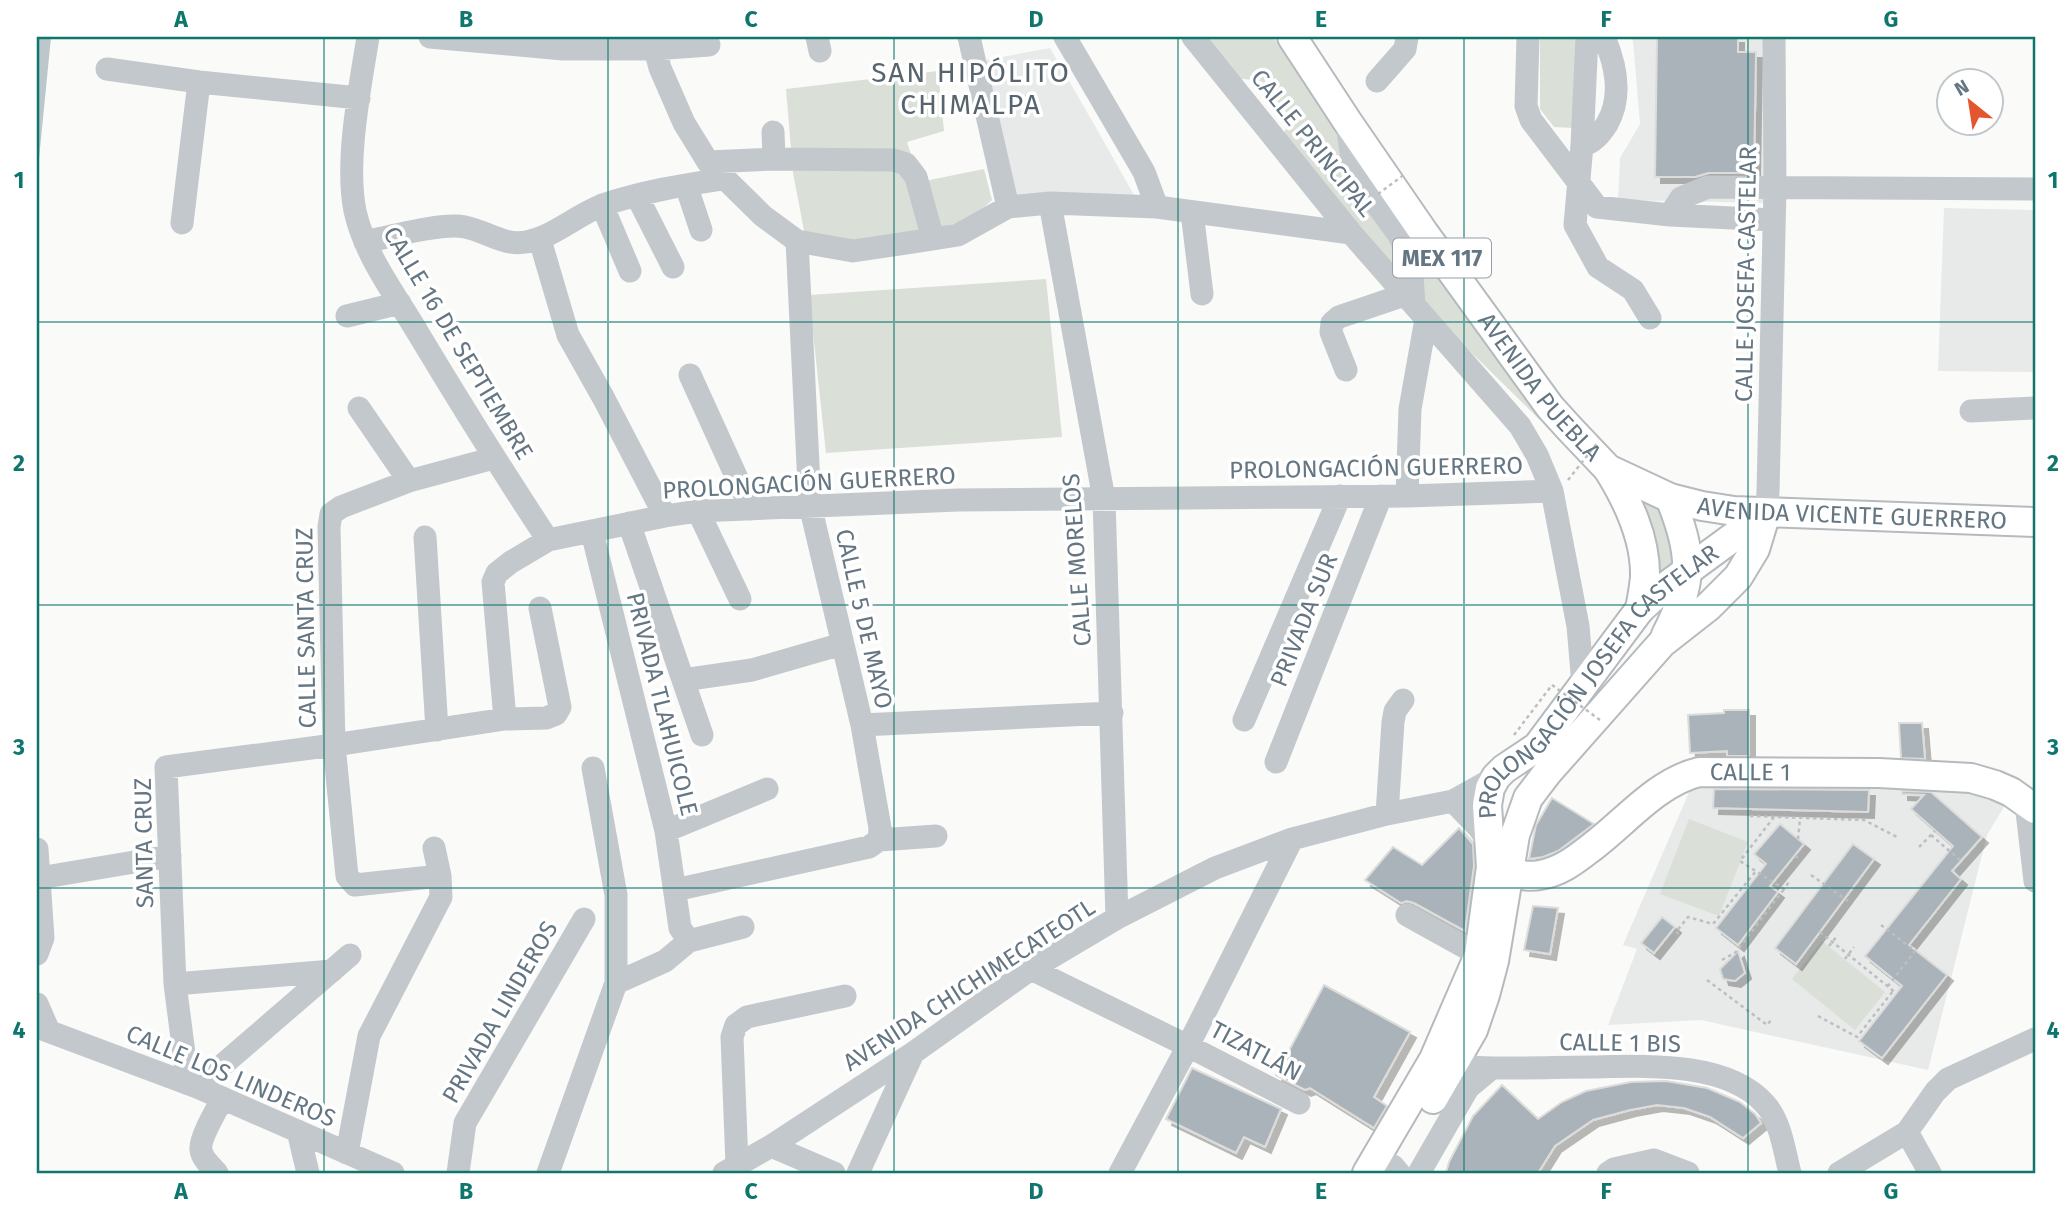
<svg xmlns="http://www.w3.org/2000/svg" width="2072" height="1210" font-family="'Fira Sans',sans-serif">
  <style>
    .built { fill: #e8e9e9 }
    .green { fill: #dadfd7 }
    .water { fill: #bbc7cb }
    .building { fill: #aab3b9; stroke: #dcdcda; stroke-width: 2; filter: url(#shadow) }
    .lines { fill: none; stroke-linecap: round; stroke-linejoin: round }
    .major-casing { stroke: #b5babe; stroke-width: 32 }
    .path { stroke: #bbbfc2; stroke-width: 2.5; stroke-dasharray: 3.5 3.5; stroke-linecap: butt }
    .minor { stroke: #c3c8cc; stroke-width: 23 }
    .major { stroke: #fff; stroke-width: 28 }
    .path-bridge { stroke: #bbbfc2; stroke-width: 2.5; stroke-dasharray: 3.5 3.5; stroke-linecap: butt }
    .grid { fill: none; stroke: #0f766e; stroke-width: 2; stroke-opacity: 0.55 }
    .labels { text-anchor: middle; stroke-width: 7; stroke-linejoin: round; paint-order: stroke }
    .shield { fill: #fff; stroke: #939fa8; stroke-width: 2 }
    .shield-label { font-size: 23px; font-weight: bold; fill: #657683 }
    .street-label { font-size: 24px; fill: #657683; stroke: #fff }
    .quarter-label { font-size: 28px; letter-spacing: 2px; fill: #57646e; stroke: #fff }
    .neatline { fill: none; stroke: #0f766e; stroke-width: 2.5 }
    .grid-label { font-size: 23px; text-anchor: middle; font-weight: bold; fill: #0f766e }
  </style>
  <defs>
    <filter id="shadow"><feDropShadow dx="6" dy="6" stdDeviation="0" flood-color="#0004"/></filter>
  </defs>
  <rect width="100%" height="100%" fill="#fafaf8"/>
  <path class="built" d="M1629 37H1766L1767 203 1618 200 1620 158 1640 124 1633 41Z
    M1050 48 1095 126 1139 204 1011 200 980 61Z
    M1944 208 2035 210V372L1938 371Z
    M1693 783 1953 784 2007 802 1987 835 1928 1070 1701 1020 1608 1025 1637 949 1623 945Z"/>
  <path class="green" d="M1201 37H1273L1542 422 1423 305 1283 135 1291 118 1261 81 1235 78Z
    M1540 37H1576L1574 128 1554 127 1540 109Z
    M938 71 944 131 907 142 920 182 984 169 992 200 965 225 865 240 806 241 793 173 786 89Z
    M1046 279 1062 437 826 453 809 295Z
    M1637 499 1661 508 1678 564 1655 580Z
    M1689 819 1748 842 1719 916 1660 894Z
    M1822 941 1885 992 1855 1030 1792 979Z"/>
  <path class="water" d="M37 37H51L37 179Z"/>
  <path class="building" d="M1657 37H1738V52H1756L1754 173H1708L1695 177H1655Z
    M1724 710H1749V756H1727V751L1690 753 1688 715 1724 713Z
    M1899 723H1922L1925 759 1901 758Z
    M1714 789 1869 790 1868 812 1713 808Z
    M1902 791 1931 792 1982 837 1952 871 1961 879 1909 945 1947 975 1882 1058 1859 1041 1902 986 1865 956 1953 846 1911 809 1924 795 1902 794Z
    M1552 798 1594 824 1558 851 1543 857 1529 859 1536 825Z
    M1780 824 1804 844 1770 886 1778 892 1738 945 1716 928 1766 864 1754 854Z
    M1459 828 1473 844 1474 866 1465 931 1414 903 1407 901 1401 903 1365 880 1393 847 1422 865Z
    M1853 844 1874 859 1796 964 1775 948Z
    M1533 906 1558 908 1550 954 1524 950Z
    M1662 917 1675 927 1654 953 1641 943Z
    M1738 951 1745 973 1735 981 1723 979 1720 969Z
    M1324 985 1410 1032 1374 1097 1387 1106 1374 1128 1310 1088 1305 1090 1276 1075Z
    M1192 1068 1281 1109 1265 1147 1244 1137 1236 1153 1166 1119Z
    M1666 1081 1707 1088 1740 1102 1755 1114 1761 1123 1743 1138 1710 1117 1684 1108 1657 1105 1630 1110 1593 1120 1555 1146 1538 1173H1446L1449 1162 1473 1116 1502 1085 1538 1119 1562 1102 1586 1091 1631 1082Z"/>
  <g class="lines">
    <defs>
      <g id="major">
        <path id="s1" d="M1292 37 1347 121 1424 233 1550 407 1570 429 1608 469 1670 498 1702 506 1734 511 2035 522"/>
        <path d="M1608 469C1628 501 1646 538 1645 577 1644 588 1642 599 1640 609"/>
        <path d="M1666 635C1694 581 1693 554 1670 498"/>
        <path id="s2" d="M1492 867C1508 872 1524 878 1540 875 1559 872 1574 861 1588 850 1624 824 1655 783 1699 772L1879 773 1971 778 1995 785 2011 792 2035 809"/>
        <path d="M1433 1099 1473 1030 1485 995 1494 961 1515 835 1528 798 1547 773 1662 643 1708 607 1738 577 1755 549 1766 513"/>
        <path id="s3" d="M1367 1173 1434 1059 1479 955 1491 867 1487 805 1490 788 1496 777 1504 769 1537 747 1640 609 1661 590 1766 513"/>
      </g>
    </defs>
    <use href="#major" class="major-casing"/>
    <path class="path" d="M1551 37H1559
      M1514 735 1552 685
      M1750 816 1864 820 1897 837
      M1774 817 1740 861 1784 889 1789 882
      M1931 835 1961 861
      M1798 839 1800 818
      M1919 847 1935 831
      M1795 856 1800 859
      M1811 875 1848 901
      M1881 925 1915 951 1888 986
      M1820 932 1896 993
      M1679 934 1676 932 1688 917 1713 924 1756 871
      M1829 946 1838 935
      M1845 959 1854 947
      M1722 960 1736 952 1784 889
      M1707 980 1767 1025 1772 1019
      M1818 1016 1857 1037 1893 991"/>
    <path class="minor" d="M368 37C360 87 345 162 355 211 365 256 395 294 418 333 460 403 503 472 548 540
      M430 37 563 49H654L709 45
      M652 37 660 68 684 123 708 162 763 216 797 241 853 251 933 239 958 235 1008 207 1050 203 1157 207 1351 233
      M817 37 820 51
      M969 37 1008 207
      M1065 37 1144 172 1157 207
      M1193 37 1351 233 1520 426 1537 455 1552 491 1578 626 1583 685
      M1528 37 1526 106 1531 120 1597 207 1670 215 1774 220
      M1587 37 1582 145 1575 225 1598 267 1633 290 1650 318
      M107 69 199 82 359 98
      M1377 81 1405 49 1407 37
      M1347 122 1352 160 1358 179 1399 235 1411 261 1414 305
      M773 132 774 159
      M1582 145C1594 143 1601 133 1607 124 1623 96 1616 65 1604 37
      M708 162 774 159 893 160 906 164 916 177 933 239
      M686 185 701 230
      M637 196 673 267
      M1050 203 1104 499 1117 918
      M602 205 630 271
      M1192 212 1202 294
      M1670 215 1681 198 1708 187 2035 189
      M182 223 199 82
      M540 240 568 335 603 397 665 516
      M797 241 810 505 862 725 880 828 879 840
      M365 242C388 237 443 222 465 227 486 231 503 246 526 242 554 237 576 215 603 205 641 192 683 185 723 179
      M347 316 400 303
      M1346 370 1331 332 1332 323 1339 317 1404 295
      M690 375 751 509
      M359 408 409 481
      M1971 411 2035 408
      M1407 496 1410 409 1426 319
      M698 511 740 599
      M1766 513 1768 492 1775 187 1774 37
      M629 523 702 735
      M592 532 666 831 680 928 689 941 743 927
      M425 537 437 730
      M683 680 752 670 842 644
      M505 719 493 582 497 573 511 562 548 540 665 516 698 511 958 500 1407 496 1552 491
      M1244 720 1340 496
      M862 725 1112 713
      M1276 762 1381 496
      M1453 801 1479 828 1491 845
      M2026 803 2035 881
      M1387 814 1393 722 1395 711 1403 700
      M666 831 767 789
      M879 840 936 836
      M37 849 43 938 37 954
      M440 876 355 885 347 876 334 745 329 527 331 514 341 507 409 481 494 458
      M39 878 170 856
      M675 890 869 847 879 840
      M1407 915 1479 955
      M1031 969 1188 1046 1299 1103
      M616 983 665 961 689 941
      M175 984 332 971
      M37 1004 48 1029
      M37 1027 197 1087 393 1173
      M1440 1061C1463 1069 1489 1068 1513 1068 1540 1068 1566 1067 1593 1067 1645 1066 1727 1061 1765 1104 1781 1122 1784 1150 1790 1173
      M188 1084 175 984 166 767 334 745 505 719 546 718 556 714 560 707 540 608
      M197 1087 350 955
      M298 1131 308 1173
      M1907 1132 1930 1173
      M771 1146 834 1173
      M347 1153 369 1036 441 897 440 876 434 848
      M737 1165 732 1037 736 1025 747 1017 845 996
      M1393 1166 1399 1173
      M217 1173C212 1167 202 1159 201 1150 199 1139 217 1109 223 1098
      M458 1173 465 1123 584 919
      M548 1173 616 983V895L593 768
      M724 1173 771 1146 913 1053 1031 969 1117 918 1215 868 1292 839 1387 814 1453 801 1496 777
      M858 1173 913 1053
      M1120 1173 1188 1046 1292 839
      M1419 1173 1468 1088 1492 1068
      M1608 1173 1614 1169 1654 1160 1688 1173
      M1839 1173 1907 1132 1935 1092 1948 1079 2035 1039"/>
    <use href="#major" class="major"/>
    <path class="path-bridge" d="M1378 194 1405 174
      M1568 480 1598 442
      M1552 685 1600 720"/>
  </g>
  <path class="grid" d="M324 37V1173M608 37V1173M894 37V1173M1178 37V1173M1464 37V1173M1748 37V1173M37 322H2035M37 605H2035M37 888H2035"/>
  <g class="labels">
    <rect class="shield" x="1393" y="238.5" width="98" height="39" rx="5"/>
    <g class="shield-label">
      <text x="1442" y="266">MEX 117</text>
    </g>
    <g class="street-label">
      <text transform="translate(1313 143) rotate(51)" y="8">CALLE PRINCIPAL</text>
      <text transform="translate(1746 274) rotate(-89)" y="8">CALLE JOSEFA CASTELAR</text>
      <text transform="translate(458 343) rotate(59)" y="8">CALLE 16 DE SEPTIEMBRE</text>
      <text dy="8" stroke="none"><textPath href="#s1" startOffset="429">AVENIDA PUEBLA</textPath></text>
      <text transform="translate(1376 468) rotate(-1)" y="8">PROLONGACIÓN GUERRERO</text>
      <text transform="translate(809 483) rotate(-3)" y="8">PROLONGACIÓN GUERRERO</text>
      <text dy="8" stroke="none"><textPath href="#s1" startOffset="788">AVENIDA VICENTE GUERRERO</textPath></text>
      <text transform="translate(1077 560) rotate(-94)" y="8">CALLE MORELOS</text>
      <text transform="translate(864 619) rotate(77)" y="8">CALLE 5 DE MAYO</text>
      <text transform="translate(1304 620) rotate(-68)" y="8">PRIVADA SUR</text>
      <text transform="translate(306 628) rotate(-91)" y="8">CALLE SANTA CRUZ</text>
      <text dy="8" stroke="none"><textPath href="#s3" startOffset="564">PROLONGACIÓN JOSEFA CASTELAR</textPath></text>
      <text transform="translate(662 704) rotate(76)" y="8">PRIVADA TLAHUICOLE</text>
      <text dy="8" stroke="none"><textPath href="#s2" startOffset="292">CALLE 1</textPath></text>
      <text transform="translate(144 843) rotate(-91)" y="8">SANTA CRUZ</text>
      <text transform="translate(969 985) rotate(-33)" y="8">AVENIDA CHICHIMECATEOTL</text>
      <text transform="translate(500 1012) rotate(-60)" y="8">PRIVADA LINDEROS</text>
      <text transform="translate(1620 1043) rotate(1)" y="8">CALLE 1 BIS</text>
      <text transform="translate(1256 1051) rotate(28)" y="8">TIZATLÁN</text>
      <text transform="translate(231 1076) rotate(23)" y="8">CALLE LOS LINDEROS</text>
    </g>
    <g class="quarter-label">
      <text x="971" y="82">SAN HIPÓLITO<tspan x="971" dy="32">CHIMALPA</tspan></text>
    </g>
  </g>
  <rect width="2072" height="1210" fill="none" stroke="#ffffff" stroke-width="77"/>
  <g transform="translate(1970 102) rotate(330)"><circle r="33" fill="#ffffff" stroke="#c1c8cd" stroke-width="2"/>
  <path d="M0-5L12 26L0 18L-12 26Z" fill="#e4572e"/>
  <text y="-10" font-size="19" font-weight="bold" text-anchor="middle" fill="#657683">N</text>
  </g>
  <rect x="38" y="38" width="1996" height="1134" class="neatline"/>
  <g class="grid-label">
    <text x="181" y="27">A</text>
    <text x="466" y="27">B</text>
    <text x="751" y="27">C</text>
    <text x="1036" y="27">D</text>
    <text x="1321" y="27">E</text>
    <text x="1606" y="27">F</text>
    <text x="1891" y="27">G</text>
    <text x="19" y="188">1</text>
    <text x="2053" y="188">1</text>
    <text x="19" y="471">2</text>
    <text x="2053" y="471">2</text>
    <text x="19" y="755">3</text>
    <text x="2053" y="755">3</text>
    <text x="19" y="1038">4</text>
    <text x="2053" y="1038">4</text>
    <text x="181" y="1199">A</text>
    <text x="466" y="1199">B</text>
    <text x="751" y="1199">C</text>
    <text x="1036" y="1199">D</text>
    <text x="1321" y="1199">E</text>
    <text x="1606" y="1199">F</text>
    <text x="1891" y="1199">G</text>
  </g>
</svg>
